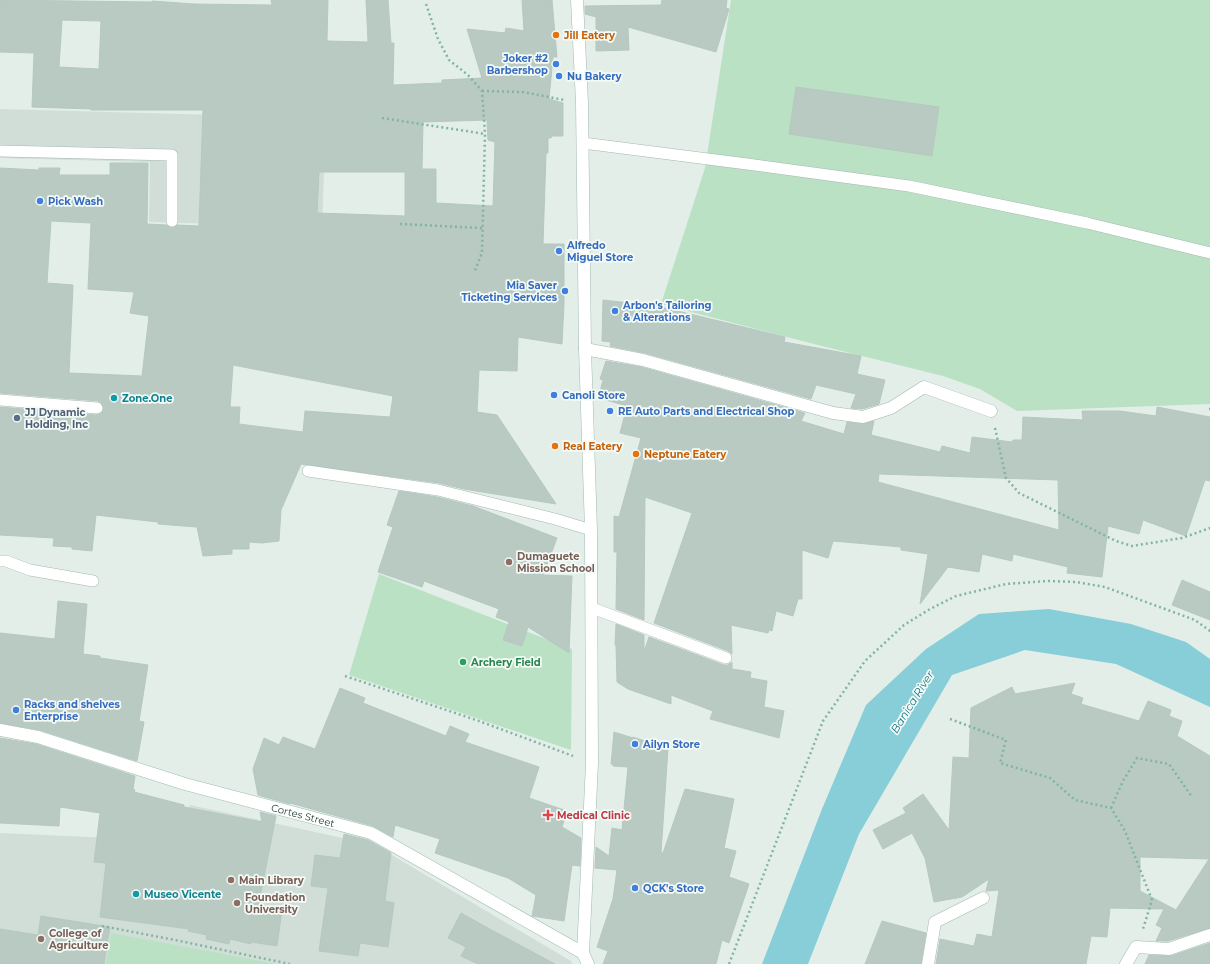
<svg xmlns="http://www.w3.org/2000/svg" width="1210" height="964" font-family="Montserrat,sans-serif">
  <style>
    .built { fill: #d1ded8 }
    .green { fill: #bae1c4 }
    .water { fill: #87ced8 }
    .building { fill: #b8cac2; stroke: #b5c9c0; fill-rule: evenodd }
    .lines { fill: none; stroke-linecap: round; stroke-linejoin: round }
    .lane-casing { stroke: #a5b7b0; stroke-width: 12 }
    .street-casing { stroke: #a5b7b0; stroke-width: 13 }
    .secondary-casing { stroke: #a0bbb1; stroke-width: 13 }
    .path { stroke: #81b5a3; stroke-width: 2.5; stroke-dasharray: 2 3; stroke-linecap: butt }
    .lane { stroke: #fff; stroke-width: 11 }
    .street { stroke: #fff; stroke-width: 12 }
    .secondary { stroke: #fff; stroke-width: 12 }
    .food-dot { fill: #e8710a; stroke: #f4faf7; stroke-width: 1.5 }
    .shop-dot { fill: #3f7fe0; stroke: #f4faf7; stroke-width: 1.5 }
    .culture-dot { fill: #0f9aa8; stroke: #f4faf7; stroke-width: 1.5 }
    .service-dot { fill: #5c6f8a; stroke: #f4faf7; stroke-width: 1.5 }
    .education-dot { fill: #8d6e63; stroke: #f4faf7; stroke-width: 1.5 }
    .leisure-dot { fill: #2e9e5b; stroke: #f4faf7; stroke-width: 1.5 }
    .health-dot { fill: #e0444e; stroke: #f4faf7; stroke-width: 1.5 }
    .labels { text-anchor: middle; stroke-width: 3.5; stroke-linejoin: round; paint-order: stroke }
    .food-label { font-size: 10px; font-weight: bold; fill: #c56008; stroke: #f4faf7; text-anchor: start }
    .shop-label { font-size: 10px; font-weight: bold; fill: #366cbe; stroke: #f4faf7; text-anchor: start }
    .culture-label { font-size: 10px; font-weight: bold; fill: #0d838f; stroke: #f4faf7; text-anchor: start }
    .service-label { font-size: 10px; font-weight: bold; fill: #4e5e75; stroke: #f4faf7; text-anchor: start }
    .education-label { font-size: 10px; font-weight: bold; fill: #785e54; stroke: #f4faf7; text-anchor: start }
    .leisure-label { font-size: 10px; font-weight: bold; fill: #27864d; stroke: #f4faf7; text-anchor: start }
    .street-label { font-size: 10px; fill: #214238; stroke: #f4faf7 }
    .health-label { font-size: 10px; font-weight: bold; fill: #be3a42; stroke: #f4faf7; text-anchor: start }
    .water-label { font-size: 11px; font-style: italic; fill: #147584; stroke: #f4faf7 }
  </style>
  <rect width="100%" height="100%" fill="#e3eee9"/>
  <path class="built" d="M0 109 326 118 322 227 149 222 150 162 0 158Z
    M190 805 375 845 571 961 572 964H0V833L180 841Z"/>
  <path class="green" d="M731 0H1210V404L1017 411 980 389 943 376 814 344 661 304 705 168Z
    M379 574 572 649 571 750 349 675Z
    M111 933 277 964H106Z"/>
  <path class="water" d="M1049 609 1131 624 1186 642 1210 659V707L1116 664 1025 650 952 675 859 834 808 964H762L822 809 866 705 926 649 979 614Z"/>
  <path class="building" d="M0 0 152 2V1L194 4 272 5 271 0H328L327 41 368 42 366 0H388L391 43H394L393 85 442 83V80L482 78 467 29 505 33 506 28 524 31 522 0H552L557 57H553L549 99 563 103V136H552L551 138H548V153H546L543 244H564V303L562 344 518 337 517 371 479 370 477 412 497 415 556 504 464 489 439 483 301 464 281 510 279 541 262 543 249 542V549H232V554L203 556 197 527 158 524V522L96 515 92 551 72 549V547L53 546 54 538 0 535V407L96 415 102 412 104 408 101 403 98 401 0 393V168L39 170V168H60L59 175H110V163H148L147 224 166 225 172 228 177 225 199 226 203 110H91V109L32 107 34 53 0 52ZM62 20 101 21 99 69 59 67ZM487 120 488 140 495 142 493 206 436 203V169H422L423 122ZM319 172H405V216L317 213ZM51 221 91 223 88 289 134 292 130 313 149 316 142 376 69 373 73 285 47 283ZM233 365 393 396 390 417 305 411 303 432 239 424 240 407H230Z
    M662 0H727L726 8 729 9 716 52 628 27 629 50 596 51V17L585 14V6L661 5Z
    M796 87 939 107 932 156 789 134Z
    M603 300 657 306 785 337 784 342 861 356 857 374 885 380 879 404 862 409 851 408 856 394 816 385 811 399 645 353 610 346 611 342 602 341Z
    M606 361 641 367 805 413 801 421 844 434 847 422 862 424 874 421 871 435 940 452 942 446 970 453 972 437 1012 442 1013 440H1022L1023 417 1083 420 1082 411H1120L1156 416 1157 407 1210 417V481L1205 480 1186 536 1143 520 1139 534 1108 526 1102 577 1067 573 1068 567 1013 554 1012 561 982 554 979 572 948 567 920 604 928 554 901 550V547L833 541 828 558 802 550V599H798L793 616 776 611 772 631 769 630 768 633 731 625 732 654 728 651 654 623 692 513 645 497 644 620 616 609 617 552H614V516L619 517 641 438 620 433 627 406 606 400V398L599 396 603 380 600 379ZM879 474 1058 480 1059 530 878 482Z
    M399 491 437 497 473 506 557 538 543 575 572 576 569 653 528 627 522 646 503 640 509 622 496 617 499 609 424 581 422 587 378 572 393 527 387 525Z
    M1182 580 1210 592V620L1172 605Z
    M58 601 87 604 83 654 100 656V658L148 665 139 721 144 722 137 761 40 730 0 723V633L55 639Z
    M616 624 644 635V652L649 637 724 665H728L732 662V669L751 672 750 678 767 681 764 707 784 711 779 738 710 719 713 711 671 695V704L628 689 617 682 616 645H615Z
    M1075 683 1071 694 1083 698 1081 704 1139 721 1148 701 1171 710 1169 716 1182 721 1177 736 1210 756V928L1168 941H1156L1162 928 1156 925 1164 909 1110 908 1107 937 1091 936 1086 964H936L940 939 974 946 977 934 992 937 999 890 986 891 989 879 962 897 934 902 925 858 912 833 883 849 873 830 906 813 903 808 923 794 949 830 953 757 969 758 971 708 1012 687 1015 694ZM1140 857 1209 859 1176 910 1140 891Z
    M340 688 365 698 363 703 446 736 450 726 469 734 465 742 539 767 529 798 567 811 562 827 581 838 580 866 572 865 564 921 532 916 536 895 508 878 435 853 440 839 395 825 393 837 373 826 290 803V804L258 795 253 769 264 738 279 745 283 737 315 749Z
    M614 732 633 738V737L668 749 661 853H663L685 789 734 799 724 848 736 851 729 877 749 884 729 943 722 940 716 964H603L608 951 597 947 613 899 617 870 595 868 596 847 609 856 612 828 622 830 628 767 613 766V764H611Z
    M0 738 36 744 135 776 133 789 135 790 134 792 184 805V807L262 822 260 812 276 816 258 907 282 910 277 946 251 942V944L230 939 229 944 206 939 207 935 188 931 189 929 100 917 106 863 94 862 100 813 60 807 59 826 0 823Z
    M344 834 368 840 391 853 385 901 394 903 388 947 360 943 358 956 319 951 328 888 311 886 315 855 340 858Z
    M461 913 486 927 555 964H478L461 956 466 947 448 938Z
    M41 916 110 927 104 964H0V929L38 935Z
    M882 921 926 933 921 964H865Z
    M1210 943V964H1145L1149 955 1171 956Z"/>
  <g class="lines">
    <defs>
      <path id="lane" d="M583 143 747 164 909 186 1087 223 1210 253
        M0 151 172 155V221
        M0 400 97 408
        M308 471 438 490 555 519 591 530
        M0 561H6L30 570 93 581
        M592 608 726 658"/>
      <path id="street" d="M585 349 643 360 833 413 863 417 891 408 924 387 991 411
        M928 964 935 922 983 898
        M1126 964 1136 947 1169 949 1210 935"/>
      <g id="secondary">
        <path d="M577 0 582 103 585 349 591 530 592 763 583 953 588 964"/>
        <path id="s1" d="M0 730 38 737 185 784 371 833 583 953"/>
      </g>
    </defs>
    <use href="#lane" class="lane-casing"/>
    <use href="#street" class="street-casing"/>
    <use href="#secondary" class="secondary-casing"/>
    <path class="path" d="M426 4 438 39 449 60 468 75 482 91 485 134 482 253 474 273
      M482 91 523 92 564 100
      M382 118 485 134
      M400 224 482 228
      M1209 409H1210
      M995 428 1006 478 1019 493 1116 541 1132 546 1182 538 1210 528
      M345 676 479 721 573 756
      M950 719 1006 740 1000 763 1050 778 1075 800 1111 808 1125 831 1152 900 1143 929
      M1111 808 1123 781 1137 758 1169 764 1192 797
      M102 926 175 940 290 964
      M729 964 823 721 865 661 904 625 930 609 956 596 1006 584 1048 581 1076 582 1105 587 1195 620 1210 631"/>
    <use href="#lane" class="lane"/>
    <use href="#street" class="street"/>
    <use href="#secondary" class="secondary"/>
  </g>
  <g class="food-dot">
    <circle cx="556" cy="35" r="4"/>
    <circle cx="555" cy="446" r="4"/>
    <circle cx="636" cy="454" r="4"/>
  </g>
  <g class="shop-dot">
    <circle cx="556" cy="64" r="4"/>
    <circle cx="559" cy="76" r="4"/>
    <circle cx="40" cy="201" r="4"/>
    <circle cx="559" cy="251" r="4"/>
    <circle cx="565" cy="291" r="4"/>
    <circle cx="615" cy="311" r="4"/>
    <circle cx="554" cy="395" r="4"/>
    <circle cx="610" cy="411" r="4"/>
    <circle cx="16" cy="710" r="4"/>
    <circle cx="635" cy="744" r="4"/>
    <circle cx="635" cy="888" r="4"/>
  </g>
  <g class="culture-dot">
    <circle cx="114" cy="398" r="4"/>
    <circle cx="136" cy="894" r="4"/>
  </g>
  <circle class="service-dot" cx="17" cy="418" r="4"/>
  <g class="education-dot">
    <circle cx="509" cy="562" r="4"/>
    <circle cx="231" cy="880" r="4"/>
    <circle cx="237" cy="903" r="4"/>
    <circle cx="41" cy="939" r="4"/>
  </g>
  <circle class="leisure-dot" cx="463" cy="662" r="4"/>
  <path class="health-dot" d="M546 809h4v4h4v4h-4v4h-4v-4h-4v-4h4z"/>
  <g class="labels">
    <g class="food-label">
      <text x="564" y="39">Jill Eatery</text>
      <text x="563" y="450">Real Eatery</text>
      <text x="644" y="458">Neptune Eatery</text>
    </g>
    <g class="shop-label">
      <text x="548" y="62" text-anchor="end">Joker #2<tspan x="548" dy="12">Barbershop</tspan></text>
      <text x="567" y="80">Nu Bakery</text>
      <text x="48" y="205">Pick Wash</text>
      <text x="567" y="249">Alfredo<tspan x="567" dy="12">Miguel Store</tspan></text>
      <text x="557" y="289" text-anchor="end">Mia Saver<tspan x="557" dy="12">Ticketing Services</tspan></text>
      <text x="623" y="309">Arbon's Tailoring<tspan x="623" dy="12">&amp; Alterations</tspan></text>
      <text x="562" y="399">Canoli Store</text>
      <text x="618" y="415">RE Auto Parts and Electrical Shop</text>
      <text x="24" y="708">Racks and shelves<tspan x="24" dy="12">Enterprise</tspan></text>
      <text x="643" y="748">Ailyn Store</text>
      <text x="643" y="892">QCK's Store</text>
    </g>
    <g class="culture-label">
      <text x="122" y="402">Zone.One</text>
      <text x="144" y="898">Museo Vicente</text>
    </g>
    <g class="service-label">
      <text x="25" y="416">JJ Dynamic<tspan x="25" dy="12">Holding, Inc</tspan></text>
    </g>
    <g class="education-label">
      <text x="517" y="560">Dumaguete<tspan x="517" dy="12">Mission School</tspan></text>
      <text x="239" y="884">Main Library</text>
      <text x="245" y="901">Foundation<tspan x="245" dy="12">University</tspan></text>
      <text x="49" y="937">College of<tspan x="49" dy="12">Agriculture</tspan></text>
    </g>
    <g class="leisure-label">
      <text x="471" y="666">Archery Field</text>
    </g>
    <g class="street-label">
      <text dy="4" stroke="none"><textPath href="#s1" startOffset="315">Cortes Street</textPath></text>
    </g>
    <g class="health-label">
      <text x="557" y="819">Medical Clinic</text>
    </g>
    <g class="water-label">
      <text transform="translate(912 702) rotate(-58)" y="4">Banica River</text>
    </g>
  </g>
</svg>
